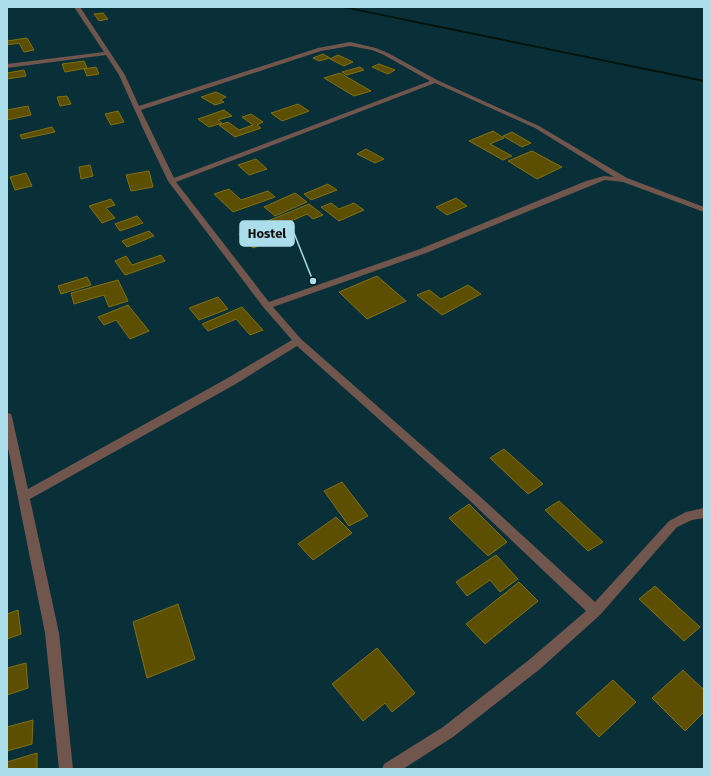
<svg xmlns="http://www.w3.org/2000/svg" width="711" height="776" font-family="'Fira Sans',sans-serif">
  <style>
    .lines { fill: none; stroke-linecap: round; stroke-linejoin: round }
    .stream { fill: #021309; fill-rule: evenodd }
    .building { fill: #5c4f01; stroke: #83710d }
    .street { fill: #71564e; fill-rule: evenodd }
    .leader { fill: none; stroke: #abddeb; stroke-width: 1.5 }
    .callout-dot { fill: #abddeb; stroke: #00161c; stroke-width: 1.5 }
    .callout { fill: #abddeb; stroke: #abddeb; stroke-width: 1.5 }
    .callout-label { font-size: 13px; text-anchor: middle; font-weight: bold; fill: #111 }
  </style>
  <rect width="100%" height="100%" fill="#092f38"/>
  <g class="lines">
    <path class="stream" d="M339 7H347L704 80V82Z"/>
  </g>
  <path class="building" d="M103 13 108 19 99 21 94 14Z
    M27 38 34 50 24 52 19 43 7 45V41Z
    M323 54 330 58 319 61 313 58Z
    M338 55 353 62 344 66 330 59Z
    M84 61 87 68 65 72 62 64Z
    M379 64 395 70 388 74 372 67Z
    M96 67 99 74 87 76 84 69Z
    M360 67 364 70 347 75 342 72Z
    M24 70 26 76 7 79V73Z
    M340 73 371 91 354 96 324 78Z
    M216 92 226 97 220 100 224 102 215 105 201 97Z
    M67 96 71 104 60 106 57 97Z
    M298 104 309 111 282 121 271 113Z
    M28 106 31 115 7 120V110Z
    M224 110 232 116 218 120 222 123 209 127 198 119Z
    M118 111 124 122 111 125 105 114Z
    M251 114 263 122 257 125 261 128 235 137 219 125 228 122 239 130 253 125 242 117Z
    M52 127 55 132 22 139 20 135Z
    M493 131 504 138 490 144 512 156 503 160 469 141Z
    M512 132 531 143 522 147 503 136Z
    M366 149 384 159 375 163 357 154Z
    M532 151 562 167 537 179 508 161Z
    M256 159 267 169 249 175 238 165Z
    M90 165 93 176 81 179 79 167Z
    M149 171 153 187 131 191 126 175Z
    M26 173 32 186 15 190 10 177Z
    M328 184 337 190 311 200 304 194Z
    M229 189 241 200 268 191 275 197 233 212 214 194Z
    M295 193 307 202 275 216 264 207Z
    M456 198 467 206 447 215 436 207Z
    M111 199 115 205 106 208 115 218 102 223 89 206Z
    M331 203 339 209 354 203 364 210 339 221 321 207Z
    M309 204 323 215 313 219 307 214 271 230 263 223Z
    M137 216 143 223 120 231 115 224Z
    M258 228 268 237 284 232 288 236 253 248 239 234Z
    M149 231 154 236 127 247 122 241Z
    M161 255 165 261 125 275 115 261 126 256 132 265Z
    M377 276 406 301 367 319 339 292Z
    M87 277 91 285 61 294 58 286Z
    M118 280 128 301 109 307 104 295 74 304 71 293Z
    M468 285 481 294 442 315 417 295 429 290 441 299Z
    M218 297 228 309 199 320 189 308Z
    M128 305 149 331 130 339 116 320 104 325 98 317Z
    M242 307 263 330 250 335 236 319 208 331 202 324Z
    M504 449 543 484 528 494 490 458Z
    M342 482 368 516 349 526 324 491Z
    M559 501 603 542 588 551 545 510Z
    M469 504 507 542 488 556 449 518Z
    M336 517 352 533 313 560 298 544Z
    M496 555 518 579 500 592 490 580 467 596 456 582Z
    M519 582 538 601 485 644 466 624Z
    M655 586 700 627 684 641 639 599Z
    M178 604 195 659 147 678 133 622Z
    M18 610 21 634 7 639V614Z
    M377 648 415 693 392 712 385 703 363 721 332 684Z
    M26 663 28 688 7 695V668Z
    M683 670 704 690V712L685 731 652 698Z
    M613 680 636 702 599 737 576 713Z
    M33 720 32 744 7 751V727Z
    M37 753V769H7V762Z"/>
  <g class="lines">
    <path class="street" d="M74 7H80L125 75 139 106 318 48 350 42 376 48 388 53 437 80 539 126 627 178 704 207V212L623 182 605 180 426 253 273 307 301 339 475 492 595 602 669 521 686 512 704 508V518L692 520 677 527 600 615 540 669 453 737 403 769H382L384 764 443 727 530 659 586 611 467 498 297 346 234 385 30 499 59 633 73 769H59L45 633 7 443V413L11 414 12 417 28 489 226 379 292 340 264 308 168 181 145 133 119 75 106 55 7 68V64L104 52ZM350 46 372 50 384 55 430 81 174 178 141 110 321 51ZM435 83 535 128 614 177 604 176 586 181 420 249 269 302 176 182Z"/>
  </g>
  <path class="leader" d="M313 281L294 233"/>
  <circle class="callout-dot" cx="313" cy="281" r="4"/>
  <rect class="callout" x="240" y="221" width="54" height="25" rx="4"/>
  <g class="callout-label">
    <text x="267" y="238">Hostel</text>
  </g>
  <rect width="711" height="776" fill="none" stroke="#abddeb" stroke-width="16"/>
</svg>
